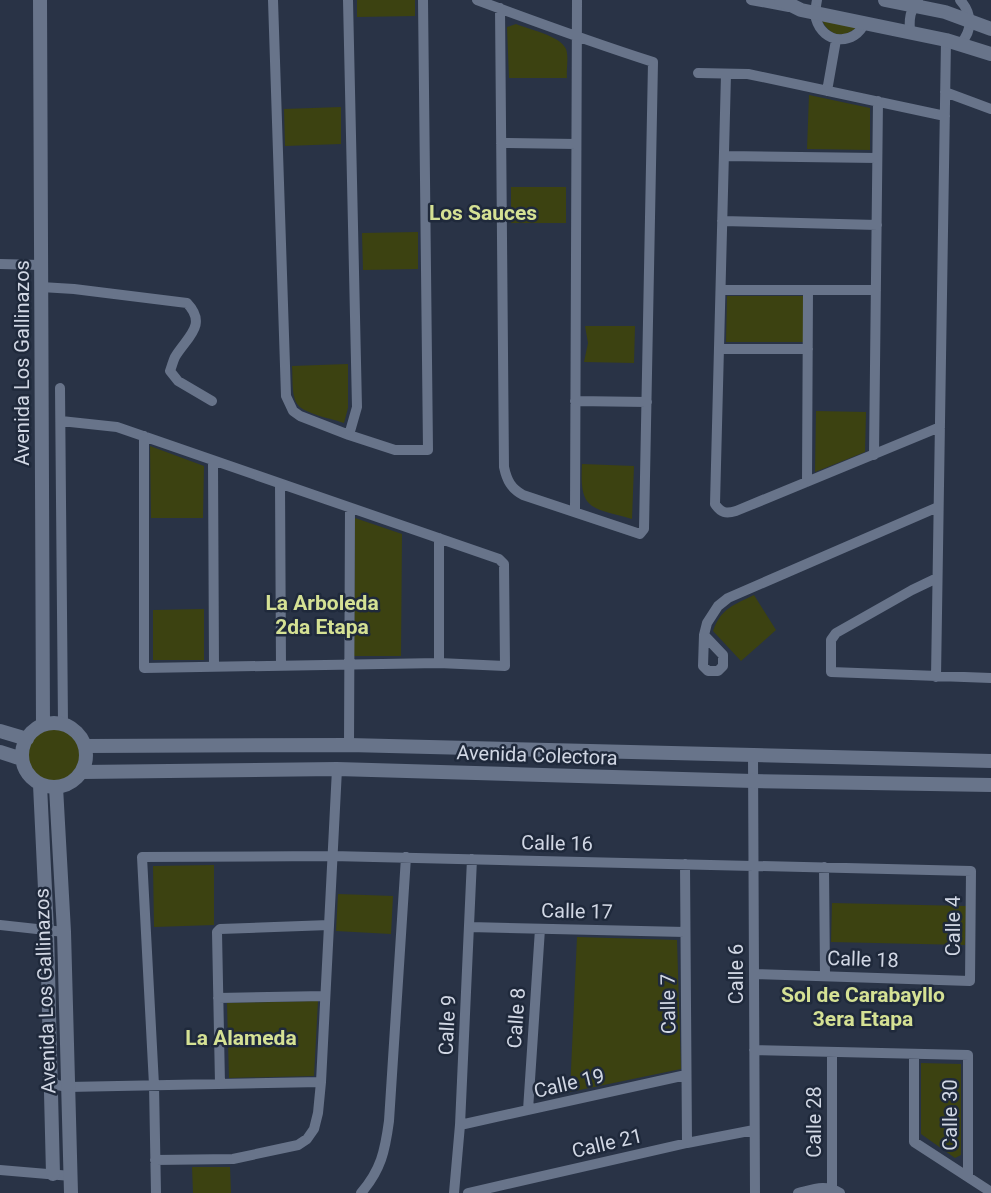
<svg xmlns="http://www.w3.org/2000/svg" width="991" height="1193" font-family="Roboto,sans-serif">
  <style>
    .green { fill: #3c4211 }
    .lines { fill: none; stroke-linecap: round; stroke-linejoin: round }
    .street { stroke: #68748a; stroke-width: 10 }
    .secondary { stroke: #68748a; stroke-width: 14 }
    .labels { text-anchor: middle; stroke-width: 5; stroke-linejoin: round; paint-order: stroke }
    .street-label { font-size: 20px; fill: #d1d7e4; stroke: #1f293b }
    .neighbourhood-label { font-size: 21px; font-weight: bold; fill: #d5e194; stroke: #1f293b }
  </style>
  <rect width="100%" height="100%" fill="#293346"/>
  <path class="green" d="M357 0H415V16L357 17Z
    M821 19 858 26C844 39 830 37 821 19Z
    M516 24C528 29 561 36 566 49 569 57 566 70 567 78H509L507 27Z
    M809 95 870 108V150L807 149Z
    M341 107V144L285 146 284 109Z
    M511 187H566V223H511Z
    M418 232V269L363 270 362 233Z
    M727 296H804L803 342H726Z
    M585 326H635L634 363 584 362 588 343Z
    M348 364V408L344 423C333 419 305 414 298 405 291 397 293 377 292 366Z
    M816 411 866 412 865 452 815 472Z
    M150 446 204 466 203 518H151Z
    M582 464 634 466 632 519C592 507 579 512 582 464Z
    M355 518 402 534 401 656H354Z
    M754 595 776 630 741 661 713 631C721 608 734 605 754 595Z
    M204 609V660H153V610Z
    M27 755a27 27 0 1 1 54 0a27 27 0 1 1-54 0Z
    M214 865V925L154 927 153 866Z
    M338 894 393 896 391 934 336 931Z
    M832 903 966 906 965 945 831 942Z
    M577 937 677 940 681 1069 570 1092Z
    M318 1001 314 1076 229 1078 227 1003Z
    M921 1063 961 1064V1155L955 1158 921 1134Z
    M192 1167H230L231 1193H193Z"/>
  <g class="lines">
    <path class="street" d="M273 0 286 396 293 411 300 416 349 435 395 450H428L423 0
      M348 0 357 407 349 435
      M477 0C536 22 594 43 653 62L644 529 640 534 523 495C511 488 507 481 504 467L500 8
      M751 0 789 7
      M817 0C816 6 814 13 816 19 823 44 855 47 865 22
      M960 0C972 13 973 30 961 43
      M910 31C909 19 910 10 918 0
      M698 73 748 74 945 116
      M726 74 715 504C721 513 726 514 736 511L940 427
      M827 91 836 40
      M945 92 991 109
      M501 143 576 144
      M724 156 877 158
      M722 221 877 225
      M0 264 41 265
      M41 287 74 289 187 303C208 325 187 337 175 357 173 361 172 366 170 371L178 381 212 401
      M721 290H876
      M719 349H808
      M60 388 63 724
      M575 401 647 402
      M61 421 117 427 499 559 504 564 505 666 439 663 144 668V436
      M874 455 878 101
      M213 461 214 667
      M807 482 808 290
      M280 484 281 666
      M575 512 577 0
      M439 538V663
      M937 578 912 590 836 633 831 640V672L991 678
      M704 635 723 655V666L718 671H708L703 666 704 635 707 623 718 606 728 598 938 507
      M936 677 946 40
      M349 745 350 508
      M753 756 755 1193
      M685 864 687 1143
      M824 867 825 976
      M0 925 64 932
      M469 927 685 932
      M218 998 325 996
      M754 1050 968 1055V1176
      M914 1054V1142L991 1192
      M49 1079 57 1085 68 1087 321 1082
      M220 1084 217 932 220 929 329 925
      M528 1110 540 929
      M460 1125 686 1075
      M155 1160 233 1159 298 1145 307 1139 314 1129 318 1113 321 1082 337 769
      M0 1170 71 1176
      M156 1193 154 1085 142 857 332 856 971 871 970 981 754 974
      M361 1193C381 1170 385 1151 389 1121L406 857
      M454 1193 460 1125 472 859
      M468 1193 687 1143 754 1130
      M798 1193C814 1189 826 1184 840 1193
      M832 1193V1052"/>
    <path class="secondary" d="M40 0 43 725
      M781 0 801 10 946 40 991 54
      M885 0 945 12 991 29
      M22 755a32 32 0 1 1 64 0a32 32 0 1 1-64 0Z
      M0 731 27 739
      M85 746 349 745 991 761
      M0 752 22 759
      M82 772 337 769 753 781 991 785
      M40 785 47 931 53 1174
      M56 787 64 932 71 1193"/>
  </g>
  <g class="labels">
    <g class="street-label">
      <text transform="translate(22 363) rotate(-90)" y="7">Avenida Los Gallinazos</text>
      <text transform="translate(537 755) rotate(2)" y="7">Avenida Colectora</text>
      <text transform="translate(557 843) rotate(1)" y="7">Calle 16</text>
      <text transform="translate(577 911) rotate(1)" y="7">Calle 17</text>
      <text transform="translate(953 926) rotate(-90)" y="7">Calle 4</text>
      <text transform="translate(863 959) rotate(2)" y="7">Calle 18</text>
      <text transform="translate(736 974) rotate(-90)" y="7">Calle 6</text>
      <text transform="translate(45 991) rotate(-92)" y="7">Avenida Los Gallinazos</text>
      <text transform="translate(668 1004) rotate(-91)" y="7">Calle 7</text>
      <text transform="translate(516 1018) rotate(-86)" y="7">Calle 8</text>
      <text transform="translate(447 1025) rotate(-87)" y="7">Calle 9</text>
      <text transform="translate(569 1083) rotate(-13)" y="7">Calle 19</text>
      <text transform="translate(950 1115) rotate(-90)" y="7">Calle 30</text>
      <text transform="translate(814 1122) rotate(-90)" y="7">Calle 28</text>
      <text transform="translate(607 1143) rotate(-13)" y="7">Calle 21</text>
    </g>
    <g class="neighbourhood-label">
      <text x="483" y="220">Los Sauces</text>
      <text x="322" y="610">La Arboleda<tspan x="322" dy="24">2da Etapa</tspan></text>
      <text x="863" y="1002">Sol de Carabayllo<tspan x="863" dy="24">3era Etapa</tspan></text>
      <text x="241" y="1045">La Alameda</text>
    </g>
  </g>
</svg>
